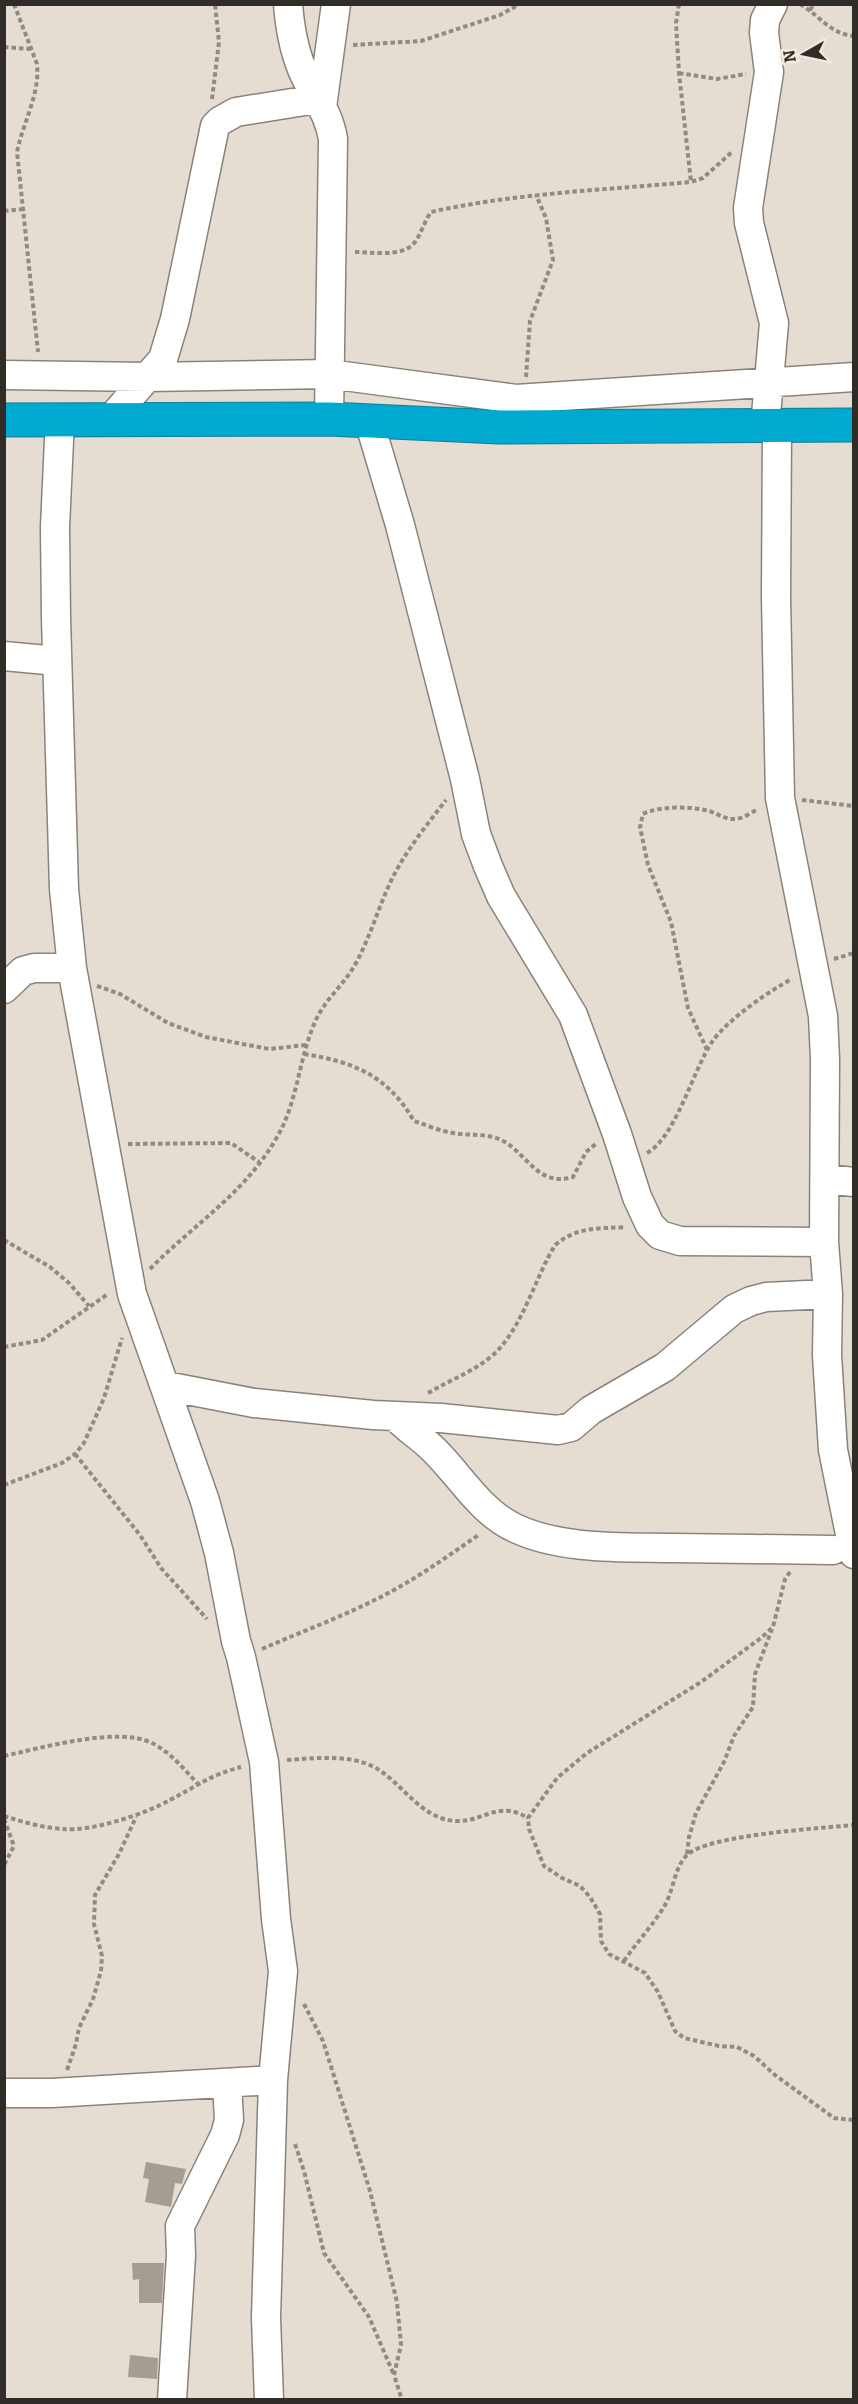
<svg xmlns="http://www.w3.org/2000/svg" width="858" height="2404" font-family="Bitter,serif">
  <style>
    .building { fill: #a59d93 }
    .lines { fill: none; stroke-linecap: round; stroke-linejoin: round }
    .minor-casing { stroke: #8b837a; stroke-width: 31 }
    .highway-casing { stroke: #117e95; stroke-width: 35 }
    .path { stroke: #908b83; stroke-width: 4; stroke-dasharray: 4.5 3; stroke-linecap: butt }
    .minor { stroke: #fff; stroke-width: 28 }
    .highway { stroke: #00a9cf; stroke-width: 33 }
  </style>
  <rect width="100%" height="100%" fill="#e5ddd2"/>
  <path class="building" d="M146 2162 186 2169 182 2184 175 2183 171 2207 145 2202 149 2179 143 2178Z
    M132 2263H164L162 2303H139V2279L133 2280Z
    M130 2355 158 2358 157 2379 128 2377Z"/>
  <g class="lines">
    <defs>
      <path id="minor" d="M288 4C290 30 295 56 306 78 317 100 329 114 333 139L329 419
        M322 107 336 4
        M4 375 147 377 329 374 516 399 854 377
        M60 419 55 527 56 618 64 889 72 968 132 1294 205 1501 219 1553 236 1641 241 1657 264 1762 276 1919 283 1971 273 2080 266 2318 269 2400
        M109 421 163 359 175 319 215 126 220 121 236 112 317 99
        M369 421 400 525 465 779 476 834 488 866 501 896 573 1015 617 1134 637 1197 650 1225 660 1235 680 1241 824 1242
        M765 427 774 323 749 223 748 208 769 72 764 33 765 20 773 4
        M777 427 776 597 780 798 823 1016 825 1059 824 1242 828 1294 827 1355 830 1403 833 1450 854 1554
        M4 656 57 661
        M4 989 23 971 34 968H72
        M825 1179 854 1182
        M166 1386 254 1403 373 1415 441 1418 558 1430 571 1427 591 1410 665 1367 734 1309 751 1301 766 1297 828 1294
        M395 1416C407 1429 421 1437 433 1449 460 1475 480 1512 515 1528 561 1550 623 1547 673 1548 726 1549 780 1549 833 1550
        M4 2093H52L273 2080
        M172 2400 181 2255 180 2226 225 2135 229 2120 227 2083"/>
      <path id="highway" d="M4 420 329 419 499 427 854 425"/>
    </defs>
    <use href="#minor" class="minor-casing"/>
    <use href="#highway" class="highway-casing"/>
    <path class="path" d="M14 4 37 64C40 95 23 122 17 152L38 352
      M679 4 676 23 679 73 691 182
      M800 4C819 15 830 34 854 36
      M810 10 814 4
      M353 45 421 41 500 15 520 4
      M4 47 30 49
      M679 73 717 79 746 74
      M212 99 219 42 215 4
      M4 211 24 209
      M355 252C372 252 403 258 415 242 421 234 424 222 431 212 516 193 604 190 691 182L703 178 733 151
      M526 377 530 321 553 260 546 218 536 195
      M802 800 854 806
      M834 959 854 953
      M97 986 120 994 168 1023 206 1037 269 1049 306 1045
      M707 1050 688 1008 671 922 648 865 640 827 643 814C659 806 691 806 709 811 719 814 725 820 736 819 744 818 752 812 758 809
      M304 1054C354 1062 387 1075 414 1121 426 1125 440 1131 453 1133 469 1136 484 1133 499 1139 526 1150 536 1188 573 1177L586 1152 597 1143
      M128 1144 231 1143 259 1162
      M647 1153C676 1137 693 1070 712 1042 727 1020 769 991 792 979
      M4 1240 50 1267 69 1283 89 1306
      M150 1269C194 1224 243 1195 276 1139 298 1102 298 1061 315 1022 324 1000 345 984 356 963 370 937 378 909 390 883 404 853 426 826 446 800
      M4 1347 42 1340 108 1294
      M428 1393C450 1380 473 1372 493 1355 522 1329 535 1278 555 1245 578 1226 598 1229 625 1227
      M75 1454 140 1535 161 1568 207 1619
      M4 1485 62 1463 75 1454 84 1443 104 1398 122 1338
      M790 1572 785 1579 773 1627 761 1638 701 1682 587 1753 557 1778 528 1818 529 1829 544 1866 562 1878 580 1886 590 1897 600 1914 601 1941 609 1954 645 1973 658 1992 675 2031 684 2038 719 2046 737 2047 754 2056 775 2075 834 2118 854 2120
      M262 1649C305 1630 350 1614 392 1591 423 1574 451 1554 480 1534
      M4 1756C41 1748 118 1726 152 1743 170 1752 183 1768 197 1783
      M287 1760C316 1758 357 1753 382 1772 403 1787 418 1811 444 1819 481 1829 493 1797 528 1818
      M4 1816C23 1822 44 1828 63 1829 91 1832 145 1814 170 1800 197 1786 210 1775 241 1767
      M4 1819 14 1846 4 1865
      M687 1854 689 1837 696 1813 724 1762 734 1736 753 1707 755 1674 772 1629
      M624 1961C637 1942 654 1924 665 1905 674 1889 674 1868 687 1855 707 1835 822 1828 854 1825
      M304 2004 323 2041 370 2191 397 2302 401 2345 394 2375 402 2400
      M67 2070 76 2044 79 2028 93 1999 101 1971 102 1956 94 1924 95 1895 119 1854 136 1817
      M295 2144 304 2171 324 2253 369 2317 394 2375"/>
    <use href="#minor" class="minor"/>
    <use href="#highway" class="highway"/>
  </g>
  <rect width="858" height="2404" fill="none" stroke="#302d29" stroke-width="12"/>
  <g transform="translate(804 54) rotate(261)" stroke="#f2eadf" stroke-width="4.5" paint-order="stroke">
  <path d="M0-4.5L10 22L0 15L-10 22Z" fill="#302d29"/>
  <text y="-9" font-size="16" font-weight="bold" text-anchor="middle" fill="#302d29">N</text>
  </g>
</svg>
